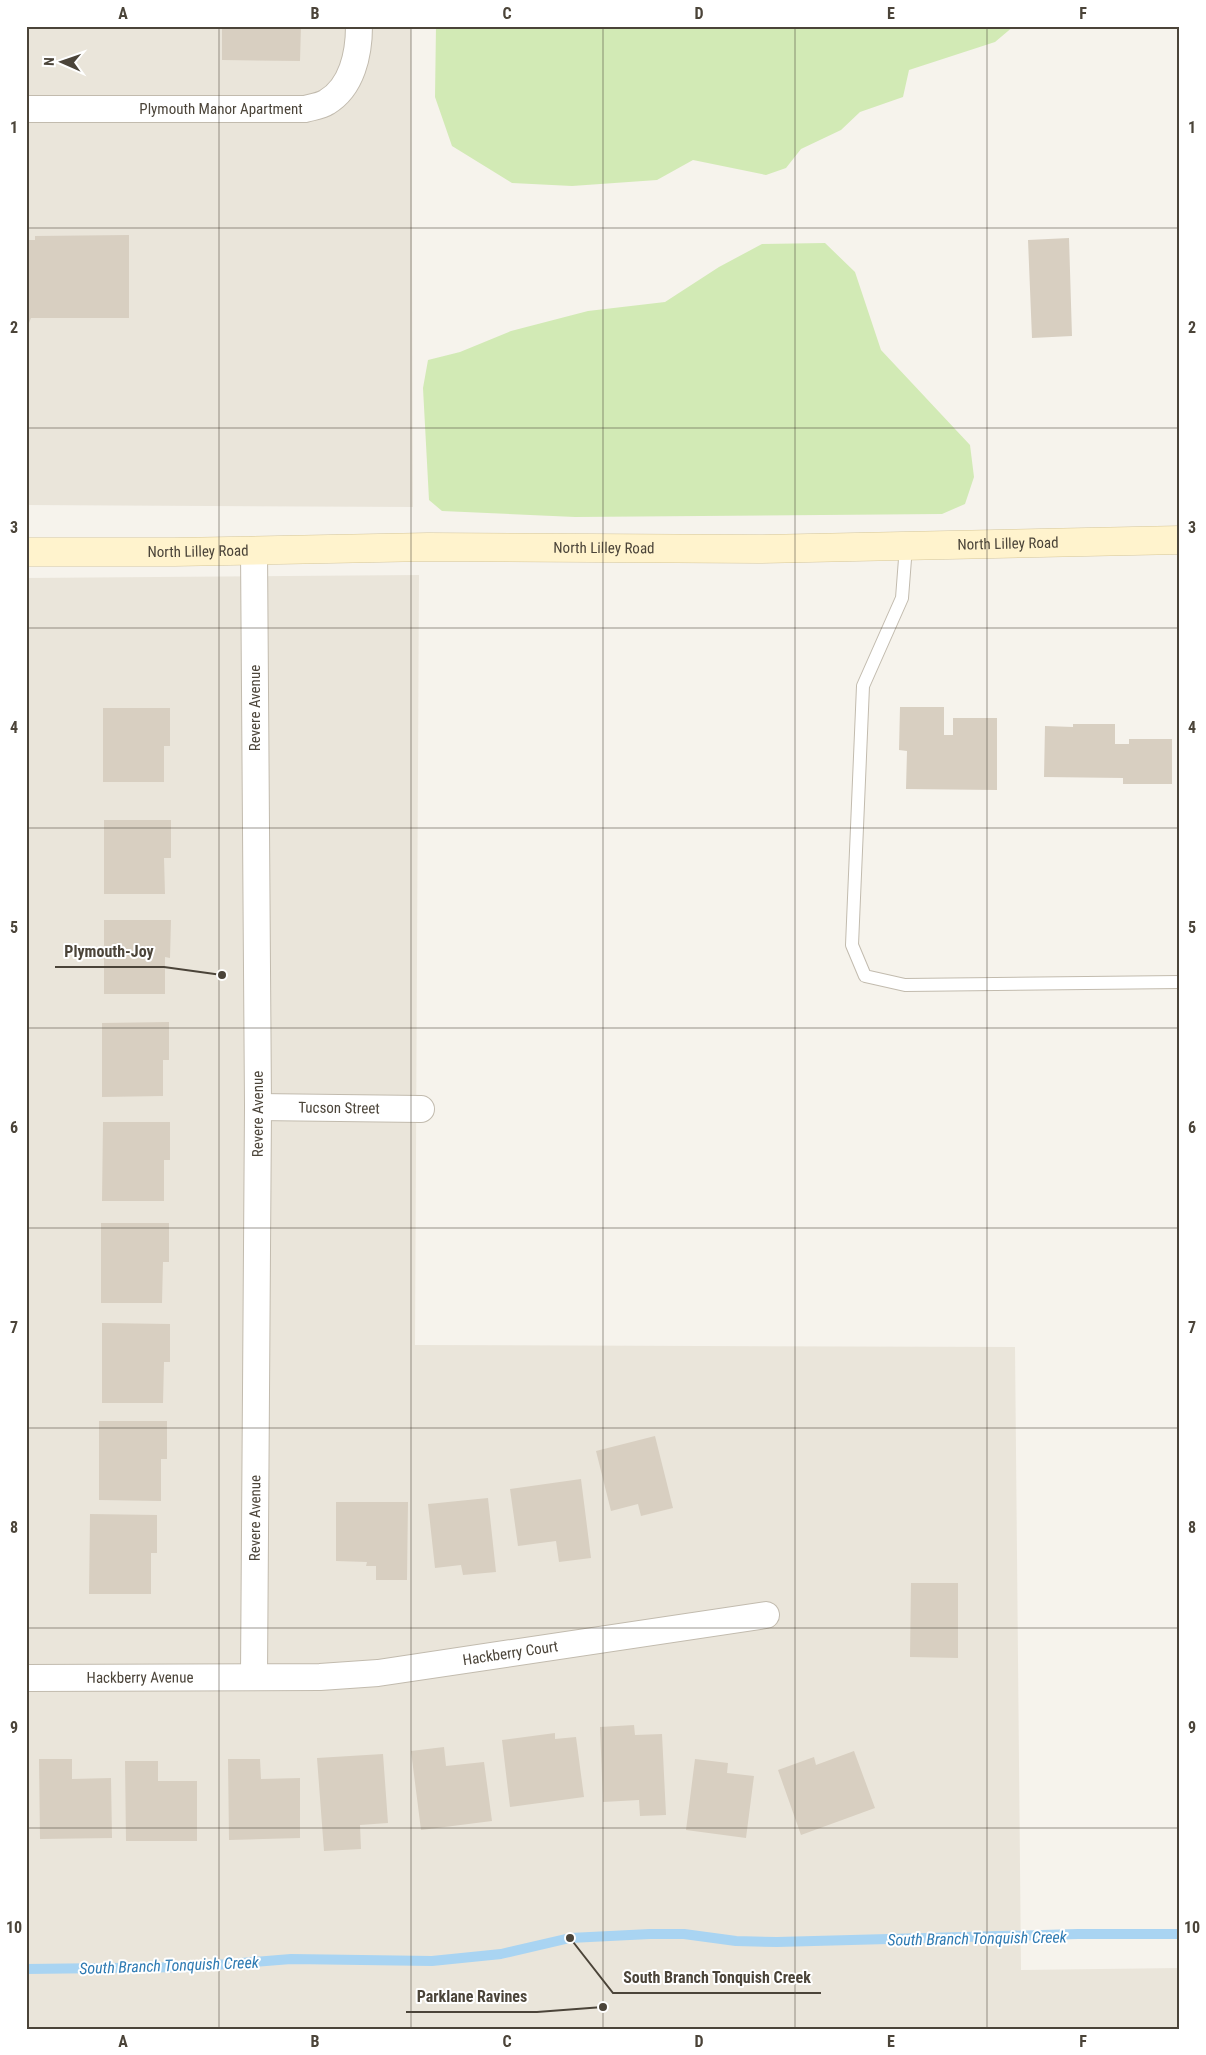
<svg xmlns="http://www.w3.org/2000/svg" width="1206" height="2055" font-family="'Roboto Condensed',sans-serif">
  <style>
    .residential { fill: #eae5da }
    .green { fill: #d2eab5 }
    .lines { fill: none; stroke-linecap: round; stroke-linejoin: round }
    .stream { stroke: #a9d4f2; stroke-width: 10 }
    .building { fill: #d8cfc1 }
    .lane-casing { stroke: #c2bbae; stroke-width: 14 }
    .street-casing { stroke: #c2bbae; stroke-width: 28 }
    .secondary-casing { stroke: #d6c79b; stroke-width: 29 }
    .lane { stroke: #fff; stroke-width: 12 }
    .street { stroke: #fff; stroke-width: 26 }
    .secondary { stroke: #fff3cd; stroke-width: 28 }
    .grid { fill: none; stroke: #4b4439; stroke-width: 1; stroke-opacity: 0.55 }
    .labels { text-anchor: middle; stroke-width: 4; stroke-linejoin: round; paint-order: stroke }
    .street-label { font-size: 15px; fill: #4b4439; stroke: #fff }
    .water-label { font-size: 16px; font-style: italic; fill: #2e7ab2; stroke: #fff }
    .leader { fill: none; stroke: #4b4439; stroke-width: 2 }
    .callout-dot { fill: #4b4439; stroke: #fff; stroke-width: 2 }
    .callout-label { font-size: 16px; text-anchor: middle; font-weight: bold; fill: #4b4439; stroke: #fff; stroke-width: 4; stroke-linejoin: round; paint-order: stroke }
    .neatline { fill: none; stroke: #4b4439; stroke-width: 2 }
    .grid-label { font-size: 16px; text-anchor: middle; font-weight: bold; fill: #4b4439 }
  </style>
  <rect width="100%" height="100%" fill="#f6f3ec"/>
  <path class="residential" d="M26 26H411L413 507 26 505Z
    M419 575 415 1345 1015 1347 1021 1970 1180 1968V2029H26V578Z"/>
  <path class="green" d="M436 26H1014L995 42 909 70 903 97 860 112 841 130 801 149 786 168 766 175 693 160 657 180 572 186 512 183 452 146 435 97Z
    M825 243 855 272 881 350 970 445 974 477 965 504 942 514 575 517 442 511 429 500 423 388 428 360 460 352 511 331 588 311 665 302 719 267 762 244Z"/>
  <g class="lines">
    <path class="stream" d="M26 1969 191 1967 291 1959 432 1961 501 1954 570 1938 650 1934H684L736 1941 777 1942 1078 1934H1180"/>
  </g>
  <path class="building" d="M222 26H301L300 61 222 60Z
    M129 235V318H31L29 323H26V240H35V236Z
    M1069 238 1072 336 1032 338 1028 240Z
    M900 707H944V735H953V718H997V790L906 789 907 751 899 750Z
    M103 708H170V746H164V782H103Z
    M1073 724H1115V744H1129V739H1172V784H1123V778L1044 777 1045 726 1073 727Z
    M104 820H171V858H164L165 894H104Z
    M104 920H171L170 958 165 957V994H104Z
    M169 1022V1060H163V1096L102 1097V1023Z
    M103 1122H170V1160H164V1201H102Z
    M101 1223H169V1262H163L162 1303H101Z
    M102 1323 170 1324V1362H164L163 1403H102Z
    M99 1421H167V1459H161V1501L99 1500Z
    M655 1436 673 1508 641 1516 638 1504 611 1511 596 1451Z
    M581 1479 591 1558 559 1562 556 1541 518 1546 510 1489Z
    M488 1498 496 1572 463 1575 461 1565 435 1568 428 1504Z
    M336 1502H408L407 1580H376V1566H366L367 1562 336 1561Z
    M90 1514 157 1515V1553H151V1594H89Z
    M911 1583H958V1658L910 1657Z
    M634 1725 635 1735 662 1734 666 1815 640 1816 639 1800 603 1802 600 1727Z
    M555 1733V1739L576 1737 584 1797 510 1807 502 1740Z
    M444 1747 446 1766 484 1762 492 1821 421 1830 411 1751Z
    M854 1751 875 1808 801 1835 778 1770 814 1757 816 1765Z
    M383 1754 388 1823 360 1825 361 1849 324 1851 317 1758Z
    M39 1759H72V1779L111 1778 112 1838 40 1839Z
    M228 1759H260L261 1779 300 1778V1838L229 1840Z
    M695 1759 728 1763 727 1773 754 1776 746 1838 686 1830Z
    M125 1761H158V1781H197V1841H126Z"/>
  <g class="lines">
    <defs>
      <path id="lane" d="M906 546 902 598 863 686 852 945 865 976 905 985 1180 982"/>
      <g id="street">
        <path id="s1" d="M26 109H305C312 107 321 106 327 102 352 87 359 54 359 26"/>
        <path id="s2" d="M258 1107 421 1109"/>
        <path id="s3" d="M254 1676 258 1107 254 550"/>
        <path id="s4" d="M26 1678 320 1677 378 1673 766 1615"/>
      </g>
      <g id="secondary">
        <path id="s5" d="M26 552H174L428 547 759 549 1180 540"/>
      </g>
    </defs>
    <use href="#lane" class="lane-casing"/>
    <use href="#street" class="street-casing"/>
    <use href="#secondary" class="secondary-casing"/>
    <use href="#lane" class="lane"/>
    <use href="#street" class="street"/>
    <use href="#secondary" class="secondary"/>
  </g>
  <path class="grid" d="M219 26V2029M411 26V2029M603 26V2029M795 26V2029M987 26V2029M26 228H1180M26 428H1180M26 628H1180M26 828H1180M26 1028H1180M26 1228H1180M26 1428H1180M26 1628H1180M26 1828H1180"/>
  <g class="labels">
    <g class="street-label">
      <text dy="5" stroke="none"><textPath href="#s1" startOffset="195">Plymouth Manor Apartment</textPath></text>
      <text dy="5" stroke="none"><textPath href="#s5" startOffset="982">North Lilley Road</textPath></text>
      <text dy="5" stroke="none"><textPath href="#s5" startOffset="578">North Lilley Road</textPath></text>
      <text dy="5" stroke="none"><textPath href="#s5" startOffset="172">North Lilley Road</textPath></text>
      <text transform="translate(255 708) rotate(-90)" y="5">Revere Avenue</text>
      <text dy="5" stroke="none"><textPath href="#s2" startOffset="81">Tucson Street</textPath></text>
      <text dy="5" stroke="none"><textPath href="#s3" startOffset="562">Revere Avenue</textPath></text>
      <text dy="5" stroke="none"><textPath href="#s3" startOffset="158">Revere Avenue</textPath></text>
      <text dy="5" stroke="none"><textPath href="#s4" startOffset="486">Hackberry Court</textPath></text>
      <text dy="5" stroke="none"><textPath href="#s4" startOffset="114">Hackberry Avenue</textPath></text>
    </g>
    <g class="water-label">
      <text transform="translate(977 1938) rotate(-1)" y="6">South Branch Tonquish Creek</text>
      <text transform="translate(169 1965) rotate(-2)" y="6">South Branch Tonquish Creek</text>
    </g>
  </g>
  <path class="leader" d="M222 975L164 967H55M570 1938L613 1993H821M603 2007L537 2012H406"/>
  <g class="callout-dot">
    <circle cx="222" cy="975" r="5"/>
    <circle cx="570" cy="1938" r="5"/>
    <circle cx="603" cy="2007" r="5"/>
  </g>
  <g class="callout-label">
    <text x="109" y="957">Plymouth-Joy</text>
    <text x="717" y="1983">South Branch Tonquish Creek</text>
    <text x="472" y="2002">Parklane Ravines</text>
  </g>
  <rect width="1206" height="2055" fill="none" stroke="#ffffff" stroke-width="55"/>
  <g transform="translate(62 62) rotate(272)" stroke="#ffffff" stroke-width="4" paint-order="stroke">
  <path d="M0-4L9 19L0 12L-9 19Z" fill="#4b4439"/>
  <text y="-8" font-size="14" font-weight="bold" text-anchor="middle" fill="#4b4439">N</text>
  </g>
  <rect x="28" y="28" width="1150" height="2000" class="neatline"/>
  <g class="grid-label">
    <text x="123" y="19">A</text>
    <text x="315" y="19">B</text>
    <text x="507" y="19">C</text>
    <text x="699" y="19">D</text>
    <text x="891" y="19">E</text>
    <text x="1083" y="19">F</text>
    <text x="14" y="133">1</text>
    <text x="1192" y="133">1</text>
    <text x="14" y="333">2</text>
    <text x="1192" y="333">2</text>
    <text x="14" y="533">3</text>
    <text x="1192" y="533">3</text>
    <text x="14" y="733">4</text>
    <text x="1192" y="733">4</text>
    <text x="14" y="933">5</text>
    <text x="1192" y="933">5</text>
    <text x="14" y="1133">6</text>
    <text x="1192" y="1133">6</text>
    <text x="14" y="1333">7</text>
    <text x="1192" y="1333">7</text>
    <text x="14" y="1533">8</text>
    <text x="1192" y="1533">8</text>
    <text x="14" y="1733">9</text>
    <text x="1192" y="1733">9</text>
    <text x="14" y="1933">10</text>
    <text x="1192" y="1933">10</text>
    <text x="123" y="2047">A</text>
    <text x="315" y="2047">B</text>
    <text x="507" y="2047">C</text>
    <text x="699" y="2047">D</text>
    <text x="891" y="2047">E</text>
    <text x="1083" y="2047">F</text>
  </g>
</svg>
